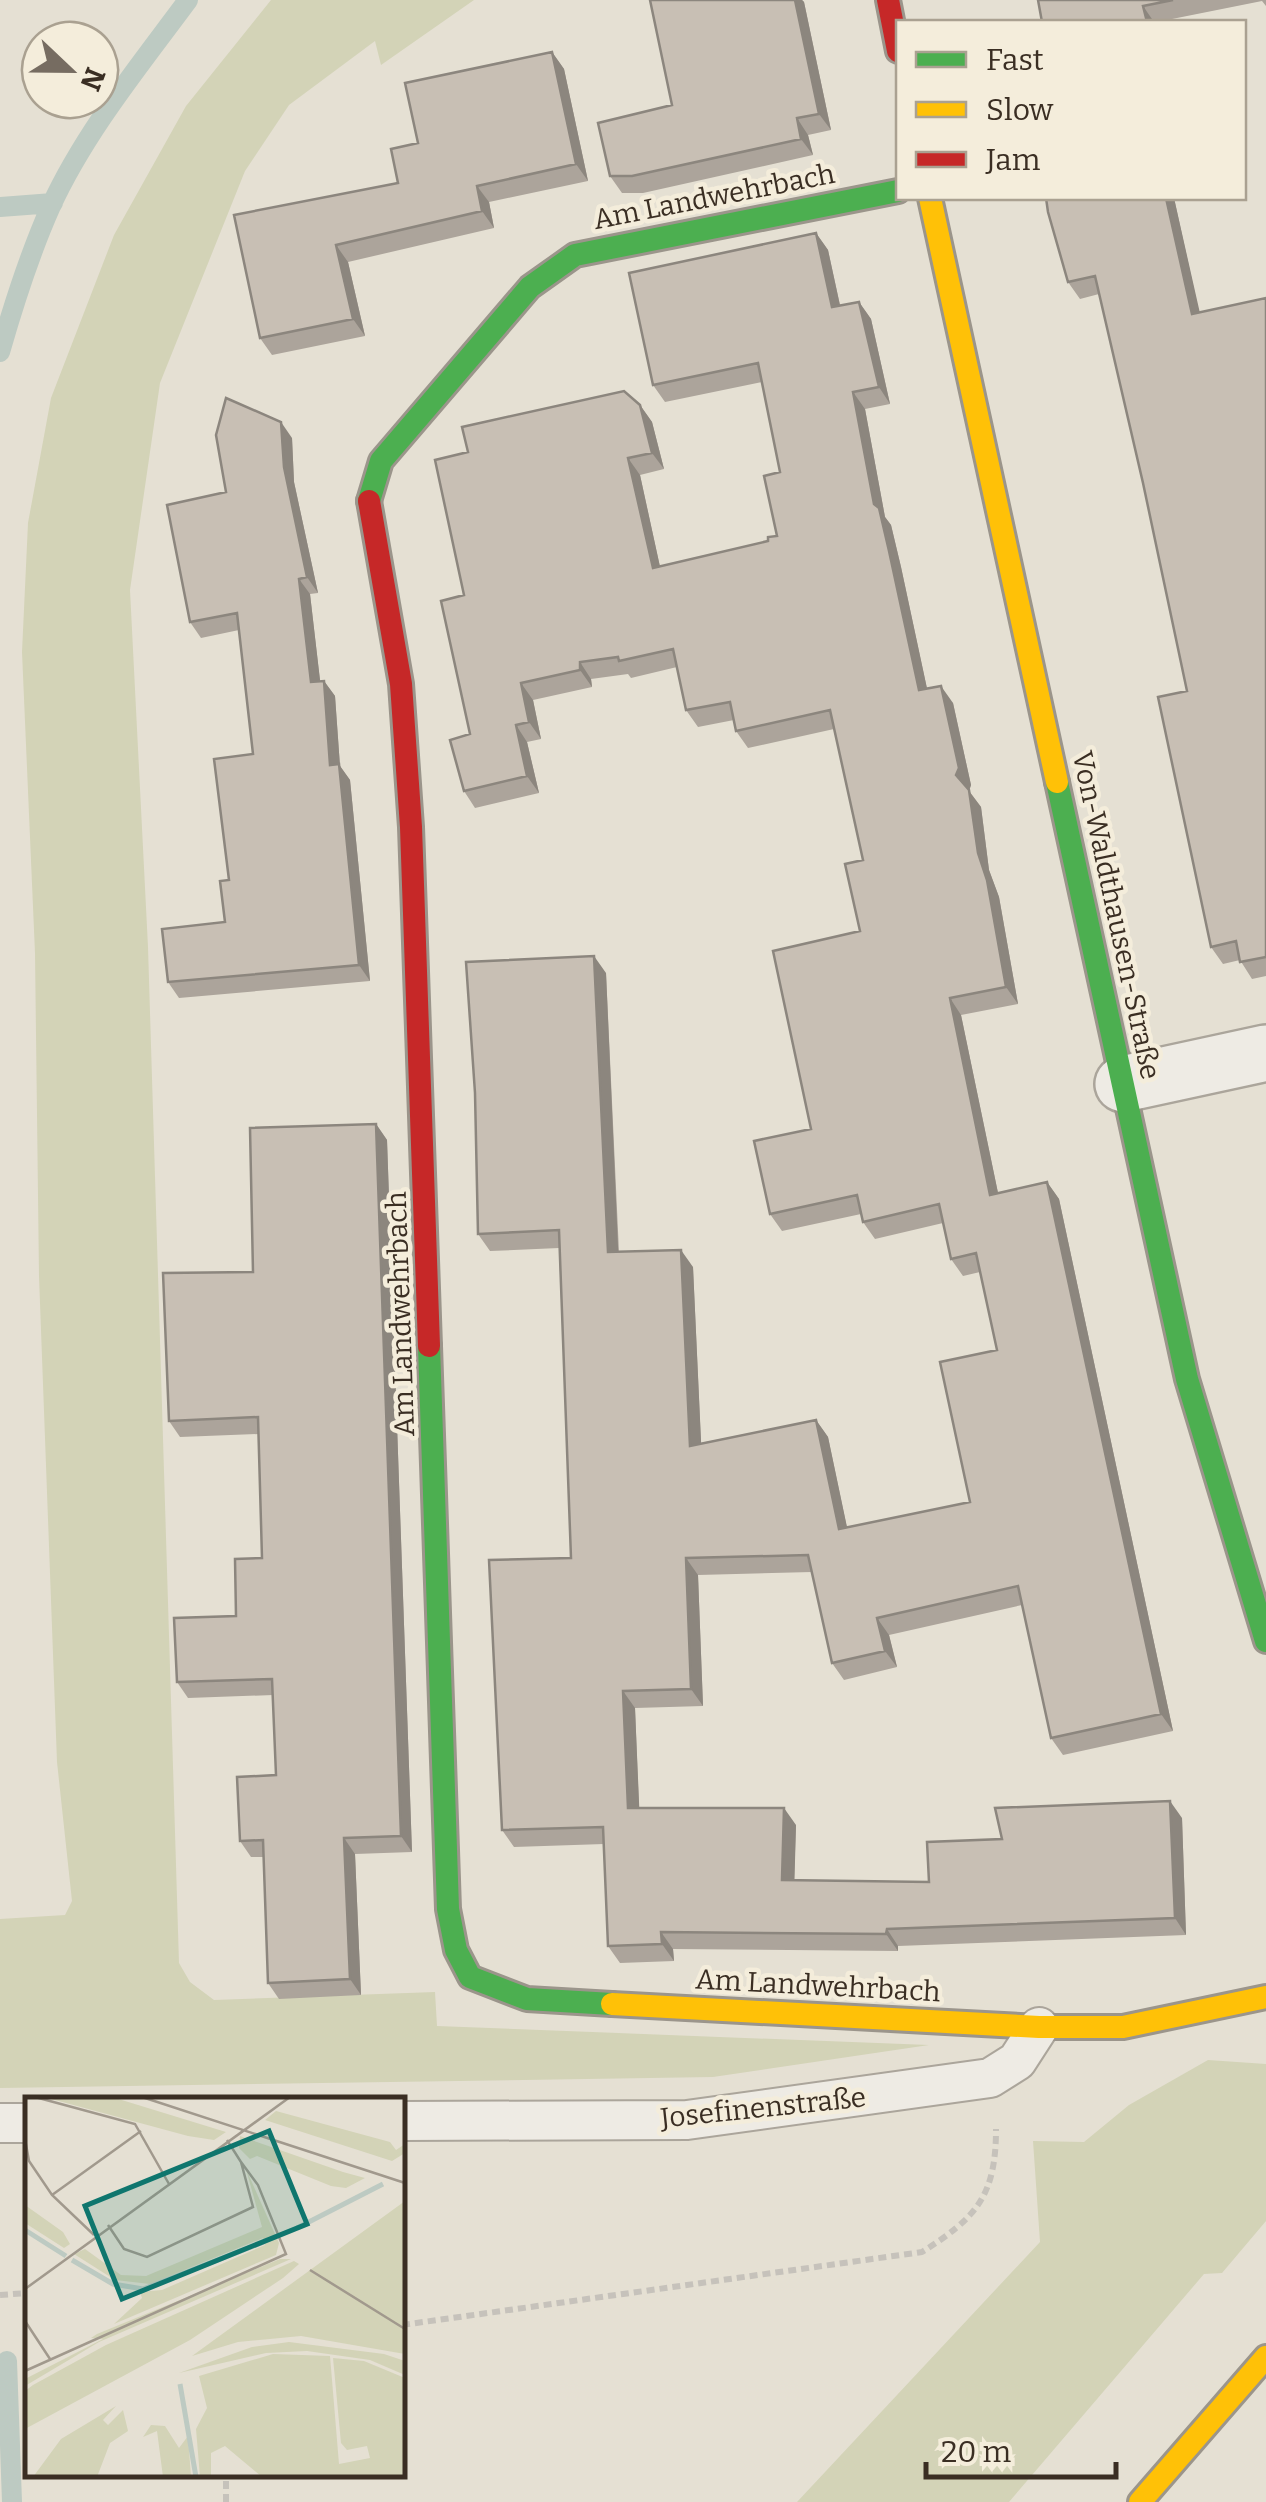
<svg xmlns="http://www.w3.org/2000/svg" width="1266" height="2502" font-family="Bitter,serif">
  <style>
    .green { fill: #d3d3b7 }
    .lines { fill: none; stroke-linecap: round; stroke-linejoin: round }
    .stream { stroke: #bdcac2; stroke-width: 20 }
    .lane-casing { stroke: #aba59b; stroke-width: 42 }
    .street-casing { stroke: #aba59b; stroke-width: 60 }
    .fast-casing { stroke: #9b958b; stroke-width: 28 }
    .slow-casing { stroke: #9b958b; stroke-width: 28 }
    .jam-casing { stroke: #9b958b; stroke-width: 28 }
    .path { stroke: #c6c2bb; stroke-width: 6; stroke-dasharray: 8 5; stroke-linecap: butt }
    .lane { stroke: #eeebe4; stroke-width: 38 }
    .street { stroke: #eeebe4; stroke-width: 55 }
    .fast { stroke: #4caf50; stroke-width: 22 }
    .slow { stroke: #ffc107; stroke-width: 22 }
    .jam { stroke: #c62828; stroke-width: 22 }
    .wall { fill: #aca49b }
    .shaded-wall { fill: #8c867e }
    .building { fill: #c8bfb4; stroke: #8c867e; stroke-width: 2.5 }
    .labels { text-anchor: middle; stroke-width: 9; stroke-linejoin: round; paint-order: stroke }
    .street-label { font-size: 28px; fill: #3a2e23; stroke: #f4eddb }
    .inset-river { fill: none; stroke: #bdcac2; stroke-width: 5 }
    .inset-road { fill: none; stroke: #a1998d; stroke-width: 2.5 }
    .view { fill: #0f766e; fill-opacity: 0.15; stroke: #0f766e; stroke-width: 5 }
    .inset-edge { fill: none; stroke: #3a2e23; stroke-width: 5 }
  </style>
  <rect width="100%" height="100%" fill="#e5e0d3"/>
  <path class="green" d="M271 0H474L381 65 375 41 289 105 245 171 160 383 130 590 148 947 179 1963 190 1982 214 2000 435 1992 437 2026 929 2045 713 2077 0 2088V1919L65 1915 72 1901 57 1762 39 1276 35 953 22 652 28 523 51 398 114 235 186 106Z
    M1208 2060 1266 2064V2221L1222 2273 1204 2274 1009 2502H797L1040 2242 1033 2141 1084 2142 1129 2105Z"/>
  <g class="lines">
    <path class="stream" d="M0 207 53 203
      M0 352C14 303 30 253 51 206 85 132 140 65 188 0
      M7 2361 12 2502"/>
    <defs>
      <path id="lane" d="M402 2121 687 2120 990 2078 1017 2061 1039 2027
        M0 2123H28"/>
      <path id="street" d="M1123 1084 1266 1053"/>
      <path id="fast" d="M369 501 381 461 530 287 575 255 898 191
        M1057 782 1187 1379 1266 1641
        M429 1346 448 1909 456 1950 470 1977 527 1999 612 2004"/>
      <path id="slow" d="M930 198 1057 782
        M612 2004 1039 2027H1123L1266 1997
        M1140 2502 1266 2357"/>
      <path id="jam" d="M888 0 898 51
        M369 501 401 684 411 827 429 1346"/>
    </defs>
    <use href="#lane" class="lane-casing"/>
    <use href="#street" class="street-casing"/>
    <use href="#fast" class="fast-casing"/>
    <use href="#slow" class="slow-casing"/>
    <use href="#jam" class="jam-casing"/>
    <path class="path" d="M0 2295 28 2293
      M402 2325 922 2252C976 2218 996 2196 996 2129
      M226 2502V2474"/>
    <use href="#lane" class="lane"/>
    <use href="#street" class="street"/>
    <use href="#fast" class="fast"/>
    <use href="#slow" class="slow"/>
    <use href="#jam" class="jam"/>
  </g>
  <path class="wall" d="M795 0H802L804 2 831 130 808 135 813 155 643 193H622L610 176 672 105Z
    M1038 0H1266V6L1262 1 1157 22H1042Z
    M552 52 564 69 588 181 489 202 494 228 348 262 365 336 272 355 260 338 234 215 398 183 418 143Z
    M1046 198H1174L1199 312 1266 298V976L1252 979 1240 960 1223 964 1211 947 1187 691 1143 483 1099 294 1080 299 1068 282Z
    M816 233 828 250 840 305 859 302 871 319 890 404 865 409 885 517 891 525 901 567 927 689 953 703 971 785 969 791 981 807 989 870 999 897 1018 1004 961 1015 998 1193 1047 1182 1059 1199 1173 1731 1063 1755 1051 1738 1022 1605 889 1635 897 1667 844 1680 832 1663 812 1572 698 1575 703 1706 635 1708 639 1808 796 1825 794 1880 929 1882 1002 1839 1182 1818 1186 1935 898 1946V1951L673 1949 674 1961 620 1963 608 1946 604 1844 514 1847 502 1830 571 1558 559 1248 490 1251 478 1234 606 973 619 1252 693 1267 701 1443 816 1420 828 1437 847 1528 970 1502 997 1350 980 1272 963 1276 951 1259 943 1223 875 1239 863 1222 861 1214 782 1231 770 1214 811 1129 860 931 863 860 834 729 748 748 736 731 734 720 698 727 686 710 677 667 631 678 628 674 591 679 592 687 533 700 541 739 527 742 539 793 475 808 464 791 470 734 464 595 468 452 640 405 652 422 664 469 640 475 660 567 768 541 777 536 780 472 762 382 665 402 653 385Z
    M292 438 294 482 318 593 310 594 320 681H324L335 696 340 766 350 780 370 981 179 998 168 982 225 922 229 880 253 754 239 630 201 638 190 622 226 492Z
    M376 1124 387 1140 412 1852 355 1854 361 1995 279 1999 268 1983 264 1857H251L240 1841 276 1775 273 1695 188 1698 177 1682 236 1616 262 1558 259 1434 180 1437 169 1421 253 1272Z"/>
  <path class="shaded-wall" d="M795 0H802L804 2 831 130 819 114Z
    M1143 6 1154 22H1147Z
    M552 52 564 69 588 181 576 164Z
    M797 118 808 135 813 155 801 139Z
    M477 186 489 202 494 228 482 211Z
    M1166 198H1174L1204 331 1192 314Z
    M816 233 828 250 844 324 832 307Z
    M336 245 348 262 365 336 353 319Z
    M859 302 871 319 890 404 879 387Z
    M853 392 865 409 885 517 891 525 901 567 931 707 919 690 874 504Z
    M640 405 652 422 664 469 652 453Z
    M281 422 292 438 294 482 318 593 307 577 284 467Z
    M628 458 640 475 664 585 653 568Z
    M299 579 310 594 322 697 311 682Z
    M580 662 591 679 592 687 580 670Z
    M324 681 335 696 340 766 350 780 370 981 359 965 330 765Z
    M521 683 533 700 541 739 529 722Z
    M941 686 953 703 971 785 969 791 981 807 989 870 999 897 1018 1004 1006 987 978 853 956 775Z
    M516 725 527 742 539 793 527 776Z
    M594 956 606 973 619 1269 608 1252Z
    M950 998 961 1015 1002 1212 990 1195Z
    M376 1124 387 1140 412 1852 401 1836Z
    M1047 1182 1059 1199 1173 1731 1161 1714Z
    M681 1250 693 1267 702 1462 690 1446Z
    M816 1420 828 1437 851 1546 839 1529Z
    M686 1558 698 1575 703 1706 691 1689Z
    M877 1618 889 1635 897 1667 885 1651Z
    M623 1691 635 1708 640 1825 628 1808Z
    M1170 1801 1182 1818 1186 1935 1175 1918Z
    M784 1808 796 1825 794 1897 782 1880Z
    M344 1838 355 1854 361 1995 350 1979Z
    M887 1929 898 1946V1951L886 1934Z
    M661 1932 673 1949 674 1961 662 1944Z"/>
  <path class="building" d="M650 0H795L819 114 797 118 801 139 632 176H610L598 123 672 105Z
    M1038 0H1173L1143 6 1147 22H1042Z
    M552 52 576 164 477 186 482 211 336 245 353 319 260 338 234 215 398 183 391 149 418 143 405 83Z
    M1046 198H1166L1192 314 1266 298V957L1240 962 1236 941 1211 947 1158 697 1187 691 1143 483 1095 276 1068 282 1048 212Z
    M816 233 832 307 859 302 879 387 853 392 874 504 879 508 889 551 919 690 941 686 959 768 956 775 969 790 978 853 987 880 1006 987 950 998 990 1195 1047 1182 1161 1714 1051 1738 1018 1586 877 1618 885 1651 832 1663 808 1555 686 1558 691 1689 623 1691 628 1808H784L782 1880 929 1882 927 1842 1002 1839 995 1808 1170 1801 1175 1918 887 1929 886 1934 661 1932 662 1944 608 1946 603 1827 502 1830 489 1560 571 1558 559 1230 478 1234 475 1093 466 962 594 956 608 1252 681 1250 690 1446 816 1420 839 1529 970 1502 940 1362 997 1350 976 1253 951 1259 939 1204 863 1222 857 1195 770 1214 754 1141 811 1129 773 951 860 931 845 864 863 860 830 710 736 731 730 702 686 710 673 649 619 661 618 657 580 662V670L521 683 529 722 516 725 527 776 464 791 450 740 470 734 441 601 464 595 435 460 468 452 462 427 624 391 640 405 652 453 628 458 653 568 768 541V537L777 536 764 476 780 472 758 363 653 385 629 273Z
    M226 398 281 422 284 467 307 577 299 579 311 682 324 681 330 765 339 764 359 965 168 982 162 929 225 922 220 881 229 880 214 759 253 754 237 613 190 622 167 505 226 492 216 435Z
    M376 1124 401 1836 344 1838 350 1979 268 1983 263 1840 240 1841 237 1777 276 1775 272 1679 177 1682 174 1618 236 1616 235 1559 262 1558 258 1417 169 1421 163 1273 253 1272 250 1128Z"/>
  <g class="labels">
    <g class="street-label">
      <text transform="translate(714 196) rotate(-11)" y="10">Am Landwehrbach</text>
      <text transform="translate(1117 915) rotate(78)" y="10">Von-Waldthausen-Straße</text>
      <text transform="translate(400 1314) rotate(-92)" y="10">Am Landwehrbach</text>
      <text transform="translate(818 1985) rotate(3)" y="10">Am Landwehrbach</text>
      <text transform="translate(763 2107) rotate(-6)" y="10">Josefinenstraße</text>
    </g>
  </g>
  <g transform="translate(25 2097)">
    <rect width="380" height="380" fill="#e5e0d3"/>
    <path d="M19 0H87L201 35 189 43 163 39ZM251 14 365 45 371 53 380 47V56L367 64 240 23ZM215 39 318 75 340 81 321 91 306 89 232 59 225 62 214 51ZM221 72 254 146 251 158 89 227 117 201 115 195 137 193 240 148 238 141 125 187 90 183 49 157 60 152 96 178 121 179 237 130ZM380 104V257L276 239 213 245 167 259ZM0 108 38 135 45 147 39 151 0 126ZM255 162H266L74 245 0 289V282L78 242 66 241 72 237ZM269 164 274 167 258 181 165 243 0 332V294L8 288 81 248ZM264 245 359 257 380 264V278L345 263 282 254 241 256 154 276 227 250ZM248 257 305 259 314 367 345 361 342 349 322 353 316 346 308 261 339 264 380 281V380H237L200 349 186 356V380H175L171 332 182 311 174 279ZM91 309 78 323 83 328 98 313 103 334 85 346 72 380H8L36 342ZM126 328 140 329 154 351 163 339 166 380H138L132 334 118 340Z" fill="#d3d3b7"/>
    <path class="inset-river" d="M272 131 358 87M0 133 41 159M47 163 88 187 118 192 239 145M155 287 171 380"/>
    <path class="inset-road" d="M10 0 110 27 144 87M117 0 380 86M0 42 4 64 27 98 69 138M27 98 116 34M83 128 99 152 122 160 228 110 216 65 202 43M285 173 380 232M0 192 265 0M0 224 25 262M0 274 261 157 233 88 216 65"/>
    <path class="view" d="M244 34 282 127 97 202 60 109Z"/>
    <rect width="380" height="380" class="inset-edge"/>
  </g>
  <rect x="896" y="20" width="350" height="180" fill="#f4eddb" stroke="#aaa191" stroke-width="2.5"/>
  <rect x="916" y="52" width="50" height="15" fill="#4caf50" stroke="#aaa191" stroke-width="2.5"/>
  <text x="986" y="70" font-size="30" fill="#3a2e23">Fast</text>
  <rect x="916" y="102" width="50" height="15" fill="#ffc107" stroke="#aaa191" stroke-width="2.5"/>
  <text x="986" y="120" font-size="30" fill="#3a2e23">Slow</text>
  <rect x="916" y="152" width="50" height="15" fill="#c62828" stroke="#aaa191" stroke-width="2.5"/>
  <text x="986" y="170" font-size="30" fill="#3a2e23">Jam</text>
  <g transform="translate(70 70) rotate(112)"><circle r="48" fill="#f4eddb" stroke="#aaa191" stroke-width="2.5"/>
  <path d="M0-8L18 38L0 25L-18 38Z" fill="#766c61"/>
  <text y="-15" font-size="28" font-weight="bold" text-anchor="middle" fill="#3a2e23">N</text>
  </g>
  <path d="M926 2462v15h190v-15" fill="none" stroke="#3a2e23" stroke-width="5"/>
  <text x="941" y="2462" font-size="30" fill="#3a2e23" stroke="#f4eddb" stroke-width="8" paint-order="stroke">20 m</text>
</svg>
